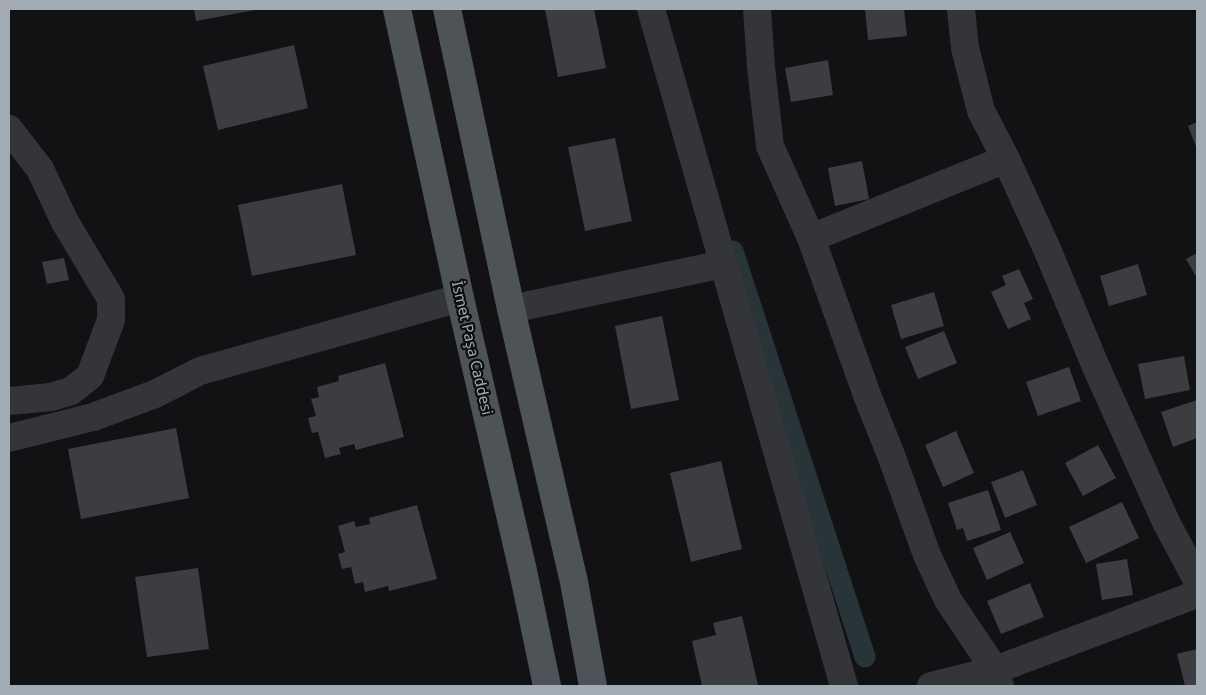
<svg xmlns="http://www.w3.org/2000/svg" width="1206" height="695" font-family="'Noto Sans',sans-serif">
  <style>
    .lines { fill: none; stroke-linecap: round; stroke-linejoin: round }
    .canal { stroke: #273438; stroke-width: 21 }
    .building { fill: #3c3d41 }
    .minor { stroke: #333539; stroke-width: 28 }
    .major { stroke: #4e5358; stroke-width: 28 }
    .labels { text-anchor: middle; stroke-width: 4.5; stroke-linejoin: round; paint-order: stroke }
    .street-label { font-size: 15px; fill: #a2acb5; stroke: #0d0d0f }
  </style>
  <rect width="100%" height="100%" fill="#121214"/>
  <g class="lines">
    <path class="canal" d="M733 251 865 657"/>
  </g>
  <path class="building" d="M194 9H255V10L196 21Z
    M545 9H594L606 68 558 77Z
    M865 9H904L907 36 868 40Z
    M294 45 308 108 218 130 203 66Z
    M828 60 833 95 791 102 785 68Z
    M1197 122V149L1188 126Z
    M615 138 632 221 585 231 568 147Z
    M862 161 869 199 835 206 828 168Z
    M342 184 356 255 252 276 238 205Z
    M1197 253V278L1186 259Z
    M64 258 69 280 47 284 42 262Z
    M1138 264 1147 295 1109 306 1100 276Z
    M1019 269 1033 299 1024 303 1031 319 1008 329 991 292 1006 285 1002 276Z
    M934 292 944 326 901 339 891 305Z
    M662 316 679 400 631 409 615 326Z
    M944 331 957 363 918 379 905 347Z
    M1184 356 1190 390 1145 399 1138 364Z
    M385 363 404 437 356 450 354 444 339 448 341 454 325 458 318 432 312 433 308 418 316 416 311 399 319 397 317 387 339 381 338 376Z
    M1069 367 1081 401 1038 416 1026 382Z
    M1197 400V438L1173 447 1161 412Z
    M176 428 189 498 81 519 68 449Z
    M956 431 974 473 943 487 925 445Z
    M1098 445 1116 478 1083 496 1065 463Z
    M721 461 742 549 691 562 670 473Z
    M1023 470 1037 505 1005 518 991 482Z
    M988 490 1001 530 967 541 963 528 957 530 948 503Z
    M1122 502 1139 538 1086 563 1069 527Z
    M417 505 437 579 389 591 388 586 365 592 363 582 355 584 351 567 342 569 338 554 345 552 338 526 354 521 356 527 370 524 369 518Z
    M1010 532 1024 563 987 580 973 548Z
    M1127 559 1133 595 1102 600 1096 564Z
    M198 568 209 649 147 657 135 577Z
    M1030 583 1044 617 1001 634 987 601Z
    M742 616 758 685 702 686 692 641 716 635 713 623Z
    M1197 649V686H1185L1177 654Z"/>
  <g class="lines">
    <path class="minor" d="M651 9 844 686
      M757 9 761 67 770 146 811 238 867 395 891 455 927 555 948 600 995 670 1000 686
      M961 9 965 48 981 111 1006 159 1047 249 1096 367 1166 522 1197 580
      M9 129 40 169 65 222 111 299V320L90 376 71 391 51 397 9 401
      M811 238 1006 159
      M511 309 723 264
      M9 438 93 417 155 394 200 371 460 298
      M931 686 995 670 1197 594"/>
    <path class="major" d="M397 9 460 298 523 571 547 686
      M447 9 511 309 574 582 593 686"/>
  </g>
  <g class="labels">
    <g class="street-label">
      <text transform="translate(472 348) rotate(77)" y="5">İsmet Paşa Caddesi</text>
    </g>
  </g>
  <rect width="1206" height="695" fill="none" stroke="#a2acb5" stroke-width="20"/>
</svg>
